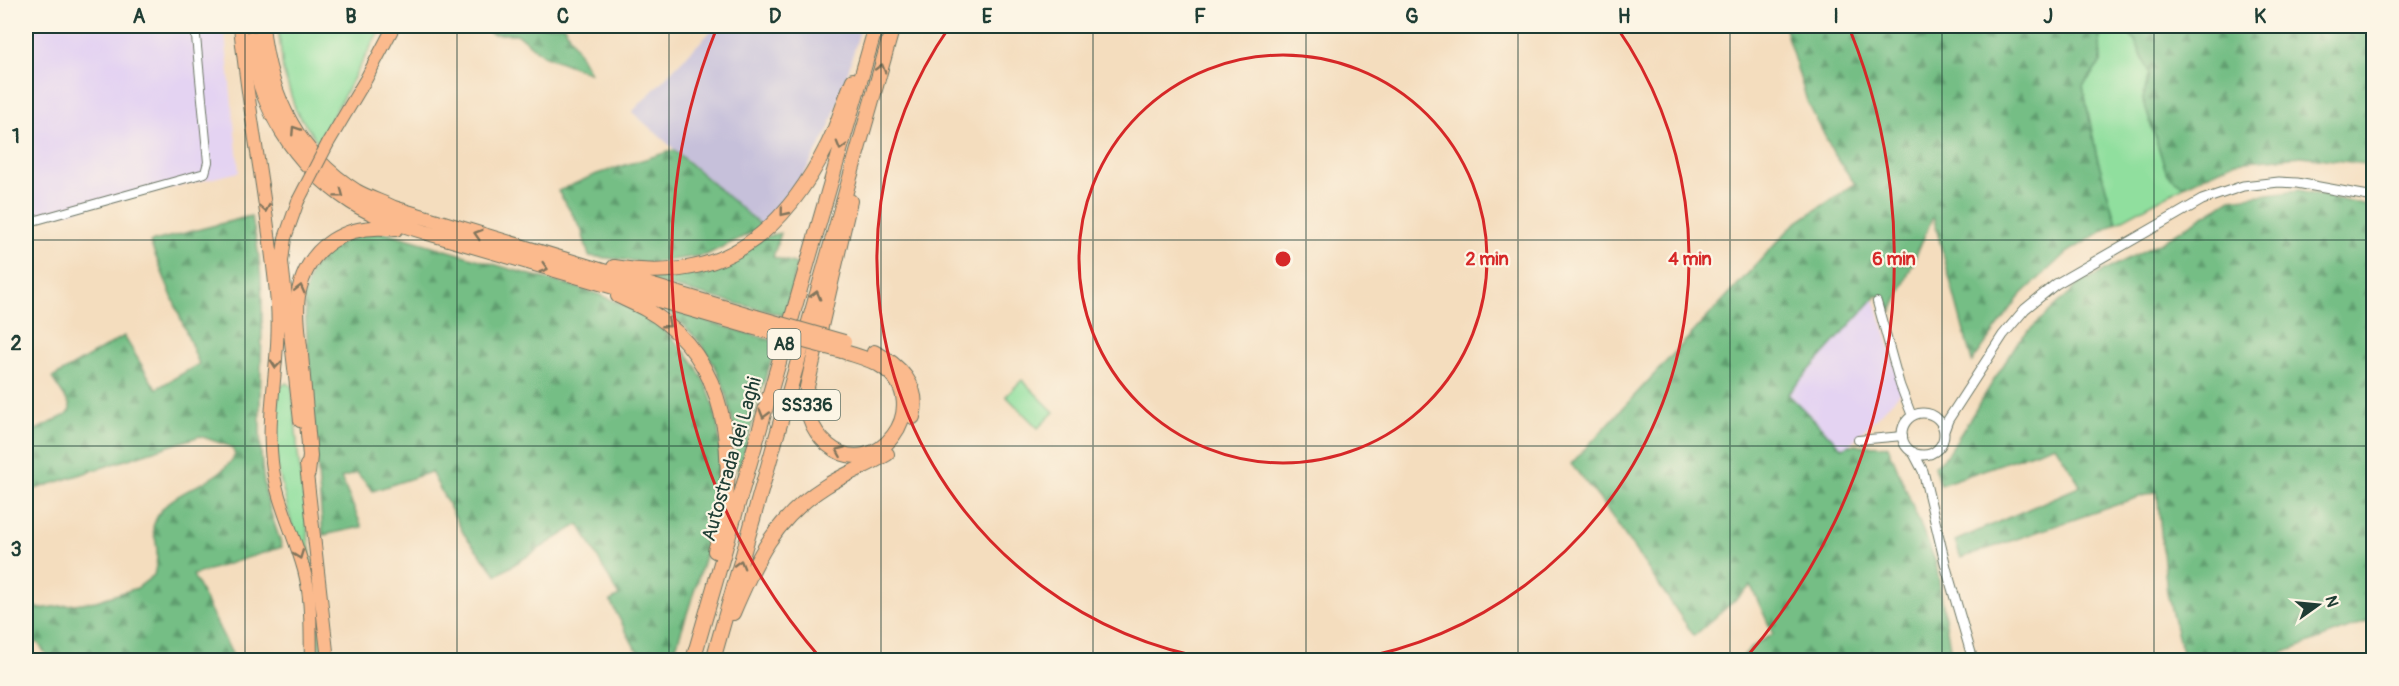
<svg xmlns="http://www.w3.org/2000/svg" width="2399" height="686" font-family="Pangolin,sans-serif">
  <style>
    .built { fill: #e4d3f2 }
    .industrial { fill: #c6c0da }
    .grass { fill: #90df9e; stroke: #588e69; stroke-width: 1.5 }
    .forest { fill: url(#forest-firs); stroke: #4a7e5c; stroke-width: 1.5 }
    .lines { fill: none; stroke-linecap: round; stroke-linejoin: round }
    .minor-casing { stroke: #6a7564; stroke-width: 10 }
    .tertiary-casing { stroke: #6a7564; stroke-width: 11 }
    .trunk-casing { stroke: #6a7564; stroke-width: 14 }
    .motorway-casing { stroke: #6a7564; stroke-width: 16 }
    .minor { stroke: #fff; stroke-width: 8 }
    .tertiary { stroke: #fff; stroke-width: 9 }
    .trunk { stroke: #fbba8d; stroke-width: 12 }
    .motorway { stroke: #fbba8d; stroke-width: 14 }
    .trunk-bridge-casing { stroke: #6a7564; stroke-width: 14; stroke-linecap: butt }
    .motorway-bridge-casing { stroke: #6a7564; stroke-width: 16; stroke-linecap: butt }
    .trunk-bridge { stroke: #fbba8d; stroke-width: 12 }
    .motorway-bridge { stroke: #fbba8d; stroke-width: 14 }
    .oneway { stroke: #82755c }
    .grid { fill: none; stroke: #1f3d34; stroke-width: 1.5; stroke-opacity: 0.55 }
    .ring { fill: none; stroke: #d62828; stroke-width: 3 }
    .labels { text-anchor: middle; stroke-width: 4.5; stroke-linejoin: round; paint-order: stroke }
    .shield { fill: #fcf5e5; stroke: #617469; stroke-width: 1.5 }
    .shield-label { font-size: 18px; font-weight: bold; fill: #1f3d34 }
    .street-label { font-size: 20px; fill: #1f3d34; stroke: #fcf5e5 }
    .centre { fill: #d62828; stroke: #fcf5e5; stroke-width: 3 }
    .ring-label { font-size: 18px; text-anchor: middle; font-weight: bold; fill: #d62828; stroke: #fcf5e5; stroke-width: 4.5; stroke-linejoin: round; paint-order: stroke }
    .neatline { fill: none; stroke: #1f3d34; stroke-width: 2 }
    .grid-label { font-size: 20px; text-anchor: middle; font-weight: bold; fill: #1f3d34 }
  </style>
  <defs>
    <pattern id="forest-firs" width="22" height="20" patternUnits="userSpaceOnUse" patternTransform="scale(1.5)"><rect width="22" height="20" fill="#74be85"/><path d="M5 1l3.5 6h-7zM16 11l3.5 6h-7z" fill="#5f9c6e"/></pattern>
  </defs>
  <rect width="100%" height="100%" fill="#fcf5e5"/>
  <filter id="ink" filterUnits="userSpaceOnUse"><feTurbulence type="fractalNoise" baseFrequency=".0167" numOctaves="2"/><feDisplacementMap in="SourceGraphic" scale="12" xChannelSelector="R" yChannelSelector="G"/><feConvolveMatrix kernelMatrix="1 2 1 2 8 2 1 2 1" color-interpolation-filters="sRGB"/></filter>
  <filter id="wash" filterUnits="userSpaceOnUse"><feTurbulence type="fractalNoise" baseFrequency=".008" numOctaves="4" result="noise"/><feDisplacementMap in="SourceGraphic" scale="24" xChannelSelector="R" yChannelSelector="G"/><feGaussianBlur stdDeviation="1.35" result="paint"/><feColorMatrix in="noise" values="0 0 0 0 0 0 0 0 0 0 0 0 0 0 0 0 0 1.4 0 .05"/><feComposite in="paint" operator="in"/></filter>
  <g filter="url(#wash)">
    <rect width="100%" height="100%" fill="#f4ddbe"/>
    <path class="built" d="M26 26H224L239 172 26 222Z
      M1874 298 1903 390 1849 445 1842 448 1787 394Z"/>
    <path class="industrial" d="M716 26H861L843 89 827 133 791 197 763 227 632 112Z"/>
    <path class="grass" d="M278 26H382L318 143 296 111 283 70Z
      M2101 26H2124L2136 42 2149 73 2143 100 2167 174 2184 186 2116 223 2096 153 2083 86 2101 62 2099 28Z
      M1022 380 1054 412 1038 428 1006 396Z
      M286 383 292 386 298 454 323 660H321L313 611 277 465 275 430 279 388Z"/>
    <path class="forest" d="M478 26H564L590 73 543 55 517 34H493Z
      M1805 26H2101L2099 28 2101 62 2083 86 2096 153 2116 223 2065 254 2020 296 1972 362 1933 216 1892 312 1878 294 1788 394 1842 448 1849 445 1888 446 1936 563 1952 660H1740L1750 648 1773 634 1751 586 1694 636 1602 502 1571 464 1793 225 1855 184 1833 152 1807 101 1785 29Z
      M2124 26H2371L2374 37 2373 165 2302 156 2235 162 2184 186 2167 174 2143 99 2149 73 2136 42Z
      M674 150 763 227 706 255 651 263 589 256 581 228 558 191 597 174Z
      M2299 190 2373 207V619L2277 655 2278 660H2184L2167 593 2157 491 1961 558 1955 541 2081 486 2055 445 1940 485 1934 467 1948 454 2019 340 2080 283 2167 239 2231 199Z
      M251 216C275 306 250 399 265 490 269 510 276 528 282 547L193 575 235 660H50L38 643 26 641V601L39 609 96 601 137 588 154 575C157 565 158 553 156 542 155 535 151 531 154 524 166 487 217 488 235 455L232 447 200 436 26 492V435L66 415 70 410V405L52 378 124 336 156 389 199 364 150 242Z
      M375 229C425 244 476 259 527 274 552 281 580 287 605 297 696 334 730 398 718 495 711 549 688 608 672 660H649L635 648 610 601 619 596 579 524 497 575 464 534 431 472 373 491 357 473 341 478 362 527 323 535 304 296 311 271 330 247Z
      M781 233 773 257 797 264 785 316 639 278C670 278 693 276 722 262 742 253 758 236 781 233Z
      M665 309 778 342 760 394 738 477C735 436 732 391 709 356 698 337 681 323 665 309Z"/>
  </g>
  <g filter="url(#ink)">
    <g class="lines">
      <defs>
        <path id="minor" d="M26 223 205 173 208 162 195 26
          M1877 302 1900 385 1912 416
          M1858 440 1903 436"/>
        <path id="tertiary" d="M1902 434a21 21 0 1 1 42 0a21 21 0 1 1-42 0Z
          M1944 431 1948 420 2003 335 2025 309 2056 284 2202 200 2243 186 2279 182 2297 183 2374 197
          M1913 452 1923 471 1947 571 1973 660"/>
        <path id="trunk" d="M240 26C249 119 269 210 277 304 281 357 266 410 272 462 276 501 294 533 304 570 312 599 310 631 311 660
          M328 143 366 79 394 26
          M282 262 300 421
          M281 269 285 238 298 201
          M306 465 328 660"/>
        <path id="motorway" d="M262 26C269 94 296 153 356 191 368 198 382 202 394 208L756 317
          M251 38C257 106 294 165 351 202 374 217 402 225 428 233L751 327
          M614 267C720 285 782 236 828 144 838 124 844 101 853 80
          M618 296C635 304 652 311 666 323 733 376 738 475 715 551
          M842 351C856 356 872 359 884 368 936 406 875 485 828 445 809 428 806 411 807 387L850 201
          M874 352C899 364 921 386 913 417
          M308 473 310 456C307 422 304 389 301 355 299 336 295 315 298 296 307 245 348 222 396 229
          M733 613C756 559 775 518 826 486 845 474 867 466 887 454
          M693 660 876 26
          M713 660 893 26"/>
      </defs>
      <use href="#minor" class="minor-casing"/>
      <use href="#tertiary" class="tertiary-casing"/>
      <use href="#trunk" class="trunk-casing"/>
      <use href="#motorway" class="motorway-casing"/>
      <use href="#minor" class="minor"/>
      <use href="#tertiary" class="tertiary"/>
      <use href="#trunk" class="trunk"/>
      <use href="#motorway" class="motorway"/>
      <defs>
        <path id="trunk-bridge" d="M298 201 328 143"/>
        <path id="motorway-bridge" d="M756 317 844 342
          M751 327 842 351"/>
      </defs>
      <use href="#trunk-bridge" class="trunk-bridge-casing"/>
      <use href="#motorway-bridge" class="motorway-bridge-casing"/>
      <use href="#trunk-bridge" class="trunk-bridge"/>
      <use href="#motorway-bridge" class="motorway-bridge"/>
    </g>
    <defs><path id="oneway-chevron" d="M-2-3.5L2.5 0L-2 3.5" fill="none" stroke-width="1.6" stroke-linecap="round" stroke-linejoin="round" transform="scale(1.5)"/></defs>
    <g class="oneway">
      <use href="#oneway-chevron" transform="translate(881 68) rotate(-74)"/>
      <use href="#oneway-chevron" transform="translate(295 130) rotate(-123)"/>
      <use href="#oneway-chevron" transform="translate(841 146) rotate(106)"/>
      <use href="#oneway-chevron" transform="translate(340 194) rotate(37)"/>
      <use href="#oneway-chevron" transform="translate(265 208) rotate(81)"/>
      <use href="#oneway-chevron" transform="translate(784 212) rotate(129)"/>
      <use href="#oneway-chevron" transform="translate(478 234) rotate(-163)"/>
      <use href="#oneway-chevron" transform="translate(544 268) rotate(17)"/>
      <use href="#oneway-chevron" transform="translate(300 289) rotate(-76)"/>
      <use href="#oneway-chevron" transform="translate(816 295) rotate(-74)"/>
      <use href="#oneway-chevron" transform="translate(667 324) rotate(39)"/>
      <use href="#oneway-chevron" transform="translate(276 364) rotate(95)"/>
      <use href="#oneway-chevron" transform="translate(764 414) rotate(106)"/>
      <use href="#oneway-chevron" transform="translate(840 451) rotate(-157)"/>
      <use href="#oneway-chevron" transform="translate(299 555) rotate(69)"/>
      <use href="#oneway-chevron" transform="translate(740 564) rotate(-74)"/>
    </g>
  </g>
  <path class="grid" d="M245 26V660M457 26V660M669 26V660M881 26V660M1093 26V660M1306 26V660M1518 26V660M1730 26V660M1942 26V660M2154 26V660M26 240H2374M26 446H2374"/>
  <g class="ring">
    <circle cx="1283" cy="259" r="204"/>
    <path d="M1216 660A407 407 0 0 1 950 26M1616 26A407 407 0 0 1 1350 660"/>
    <path d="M822 660A611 611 0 0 1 716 30M1850 30A611 611 0 0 1 1744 660"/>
  </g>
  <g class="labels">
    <g class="shield">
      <rect x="767.5" y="329" width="33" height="30" rx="4.5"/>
      <rect x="774" y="390" width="66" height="30" rx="4.5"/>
    </g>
    <g class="shield-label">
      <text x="784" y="350">A8</text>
      <text x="807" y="411">SS336</text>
    </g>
    <g class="street-label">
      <text transform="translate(731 459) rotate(-74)" y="7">Autostrada dei Laghi</text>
    </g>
  </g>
  <circle cx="1283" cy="259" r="9" class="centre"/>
  <g class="ring-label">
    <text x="1487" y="265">2 min</text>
    <text x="1690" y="265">4 min</text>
    <text x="1894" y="265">6 min</text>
  </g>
  <rect width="2399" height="686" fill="none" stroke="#fcf5e5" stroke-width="66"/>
  <g transform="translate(2318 605) rotate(75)" stroke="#fcf5e5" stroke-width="4.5" paint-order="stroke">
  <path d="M0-4.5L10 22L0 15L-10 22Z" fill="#1f3d34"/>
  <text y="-9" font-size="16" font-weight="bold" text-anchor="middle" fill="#1f3d34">N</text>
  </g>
  <rect x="33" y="33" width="2333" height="620" class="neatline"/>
  <g class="grid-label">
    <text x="139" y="23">A</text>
    <text x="351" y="23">B</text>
    <text x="563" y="23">C</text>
    <text x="775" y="23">D</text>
    <text x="987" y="23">E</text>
    <text x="1200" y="23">F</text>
    <text x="1412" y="23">G</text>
    <text x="1624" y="23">H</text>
    <text x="1836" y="23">I</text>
    <text x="2048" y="23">J</text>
    <text x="2260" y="23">K</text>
    <text x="16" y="143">1</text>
    <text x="16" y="350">2</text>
    <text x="16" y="556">3</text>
  </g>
</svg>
